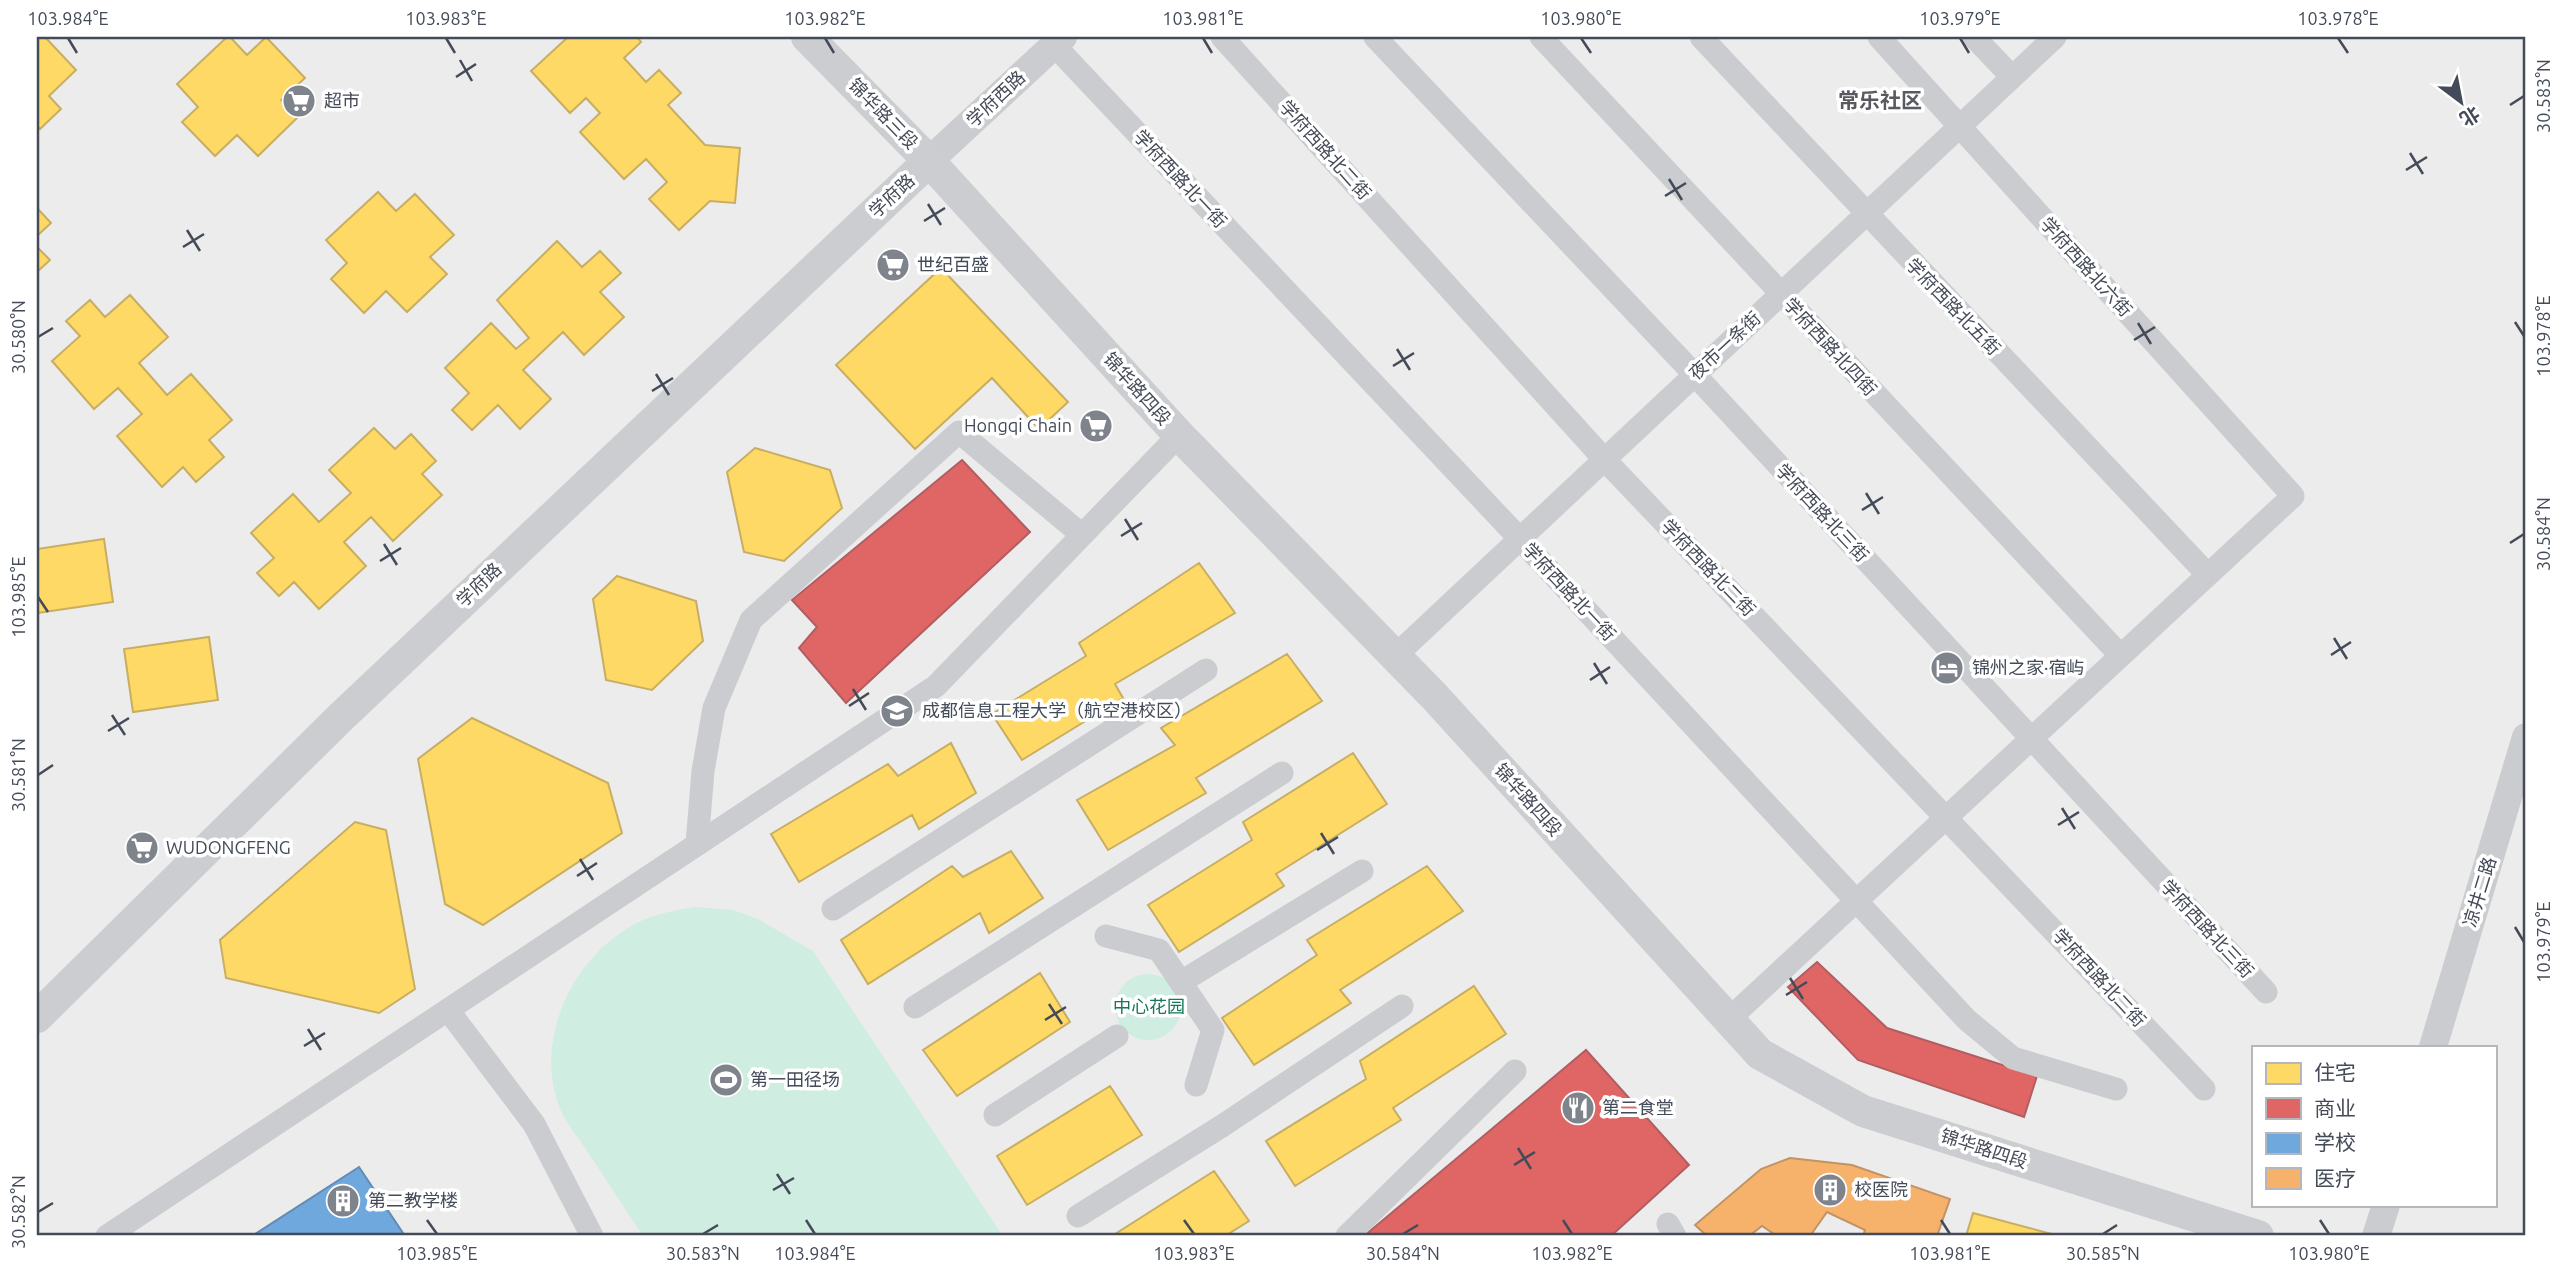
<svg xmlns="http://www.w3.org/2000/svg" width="2563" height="1273" font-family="Ubuntu,'Noto Sans SC',sans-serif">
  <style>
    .green { fill: #cfede0 }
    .homes { fill: #ffd966; stroke: #c7ae62; stroke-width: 2 }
    .shops { fill: #e06666; stroke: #b15e62; stroke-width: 2 }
    .schools { fill: #6fa8dc; stroke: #628cb4; stroke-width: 2 }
    .health { fill: #f6b26b; stroke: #c19365; stroke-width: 2 }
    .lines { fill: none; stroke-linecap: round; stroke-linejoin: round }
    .minor { stroke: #caccd0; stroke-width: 23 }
    .tertiary { stroke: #caccd0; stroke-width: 28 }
    .secondary { stroke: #cbcdd1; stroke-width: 32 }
    .ticks { fill: none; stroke: #444b58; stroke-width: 2.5 }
    .labels { text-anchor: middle; stroke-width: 7; stroke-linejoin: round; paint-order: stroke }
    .street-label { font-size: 18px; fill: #444b58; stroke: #fff }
    .poi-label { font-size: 18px; fill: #444b58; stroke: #fff; text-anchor: start }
    .park-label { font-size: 18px; fill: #157958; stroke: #fff }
    .quarter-label { font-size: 21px; font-weight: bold; fill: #585a60; stroke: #fff }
    .neatline { fill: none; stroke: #444b58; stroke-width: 2.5 }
    .ticks-label { font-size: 18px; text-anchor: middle; fill: #444b58 }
  </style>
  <rect width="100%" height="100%" fill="#edecec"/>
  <path class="green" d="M696 907 733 910 760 920 813 951 1003 1236H643C624 1208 606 1179 587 1151 579 1138 567 1125 561 1111 532 1043 571 958 635 924 653 914 676 910 696 907Z
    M1115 1007a33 33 0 1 1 66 0a33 33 0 1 1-66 0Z"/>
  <path class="homes" d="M37 37H45L76 70 49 96 61 109 40 129 37 126Z
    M227 37H230L247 55 266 37 305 78 281 100 298 117 258 156 237 135 215 156 182 122 198 107 177 84Z
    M568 37H637L641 42 624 58 646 82 659 70 681 93 668 105 705 145 740 148 735 203 710 201 679 230 649 199 667 182 646 159 624 179 580 132 600 113 586 98 570 113 531 71Z
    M378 192 396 211 415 194 454 235 430 257 447 274 407 312 386 291 364 313 331 279 347 263 326 240Z
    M37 208 51 223 37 236Z
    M557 241 582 267 600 251 621 273 600 292 624 317 584 355 563 332 523 370 551 399 520 429 498 405 472 430 452 410 469 393 445 368 491 323 516 349 529 338 497 300Z
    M37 247 50 260 37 272Z
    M941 268 1068 402 1039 429 992 378 915 449 836 365Z
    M130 295 168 337 139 363 167 395 191 374 232 420 209 440 224 457 196 482 183 467 162 487 117 436 142 414 118 388 94 409 52 361 80 336 66 321 90 300 105 317Z
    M374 428 395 449 411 434 436 461 422 474 442 495 393 541 371 517 344 542 366 566 319 609 294 582 279 596 257 573 274 558 251 533 293 494 319 522 351 493 329 470Z
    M755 448 830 470 842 508 784 561 744 552 727 472Z
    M104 539 113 602 37 613V549Z
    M1199 563 1235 613 1115 684 1123 698 1022 760 992 714 1086 656 1079 643Z
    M617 576 696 601 703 641 652 690 606 680 593 599Z
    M209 637 218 700 133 712 124 649Z
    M1287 654 1322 701 1196 778 1206 793 1108 850 1077 800 1175 745 1161 728Z
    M472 718 608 783 622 833 483 925 445 904 418 759Z
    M951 743 976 793 919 829 912 815 799 882 771 834 888 764 898 776Z
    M1353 753 1387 804 1276 874 1284 886 1179 952 1148 905 1252 840 1243 822Z
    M355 822 386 830 415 989 379 1013 226 978 220 940Z
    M1011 851 1043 898 989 933 980 913 868 984 841 940 952 866 963 877Z
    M1427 866 1463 911 1340 990 1351 1003 1254 1065 1222 1018 1317 955 1307 940Z
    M1040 973 1070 1022 957 1096 923 1050Z
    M1474 986 1506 1034 1393 1108 1401 1120 1295 1186 1266 1141 1366 1079 1360 1061Z
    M1110 1086 1142 1135 1027 1205 997 1156Z
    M1214 1171 1249 1221 1225 1236H1112Z
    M1973 1213 2059 1236H1966Z"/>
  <path class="shops" d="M962 460 1030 532 846 703 799 648 817 627 792 600Z
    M1817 962 1887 1028 2037 1076 2024 1117 1858 1060 1788 987Z
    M1586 1050 1689 1165 1611 1236H1364Z"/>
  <path class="schools" d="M359 1167 405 1236H252Z"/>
  <path class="health" d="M1790 1158 1852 1165 1950 1199 1937 1236 1896 1234 1895 1236H1863L1865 1230 1827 1212 1810 1236H1777L1762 1226 1749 1236H1707L1695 1225 1761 1169Z"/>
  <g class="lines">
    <path class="minor" d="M1222 37 1604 459 2204 1089
      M1375 37 1695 375 2266 992
      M1541 37 2120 655
      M1701 37 2207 574
      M1974 37 2012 77
      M1054 45 1520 539 1967 1020 2013 1058 2116 1089
      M1395 656 2055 37
      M697 844 703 771 714 708 751 620 959 432 1082 535
      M833 909 1206 670
      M1106 936 1159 950 1213 1030 1196 1085
      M1181 982 1362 871
      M915 1007 1282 773
      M448 1010 534 1124 592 1236
      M1728 1020 2293 496 1879 37
      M995 1115 1117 1036
      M1078 1216 1222 1126 1402 1006
      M1668 1224 1675 1236
      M107 1236 936 686 1179 435
      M1347 1236 1515 1071"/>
    <path class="tertiary" d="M929 161 1063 37
      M2433 1047 2526 737
      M2376 1236 2386 1205"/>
    <path class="secondary" d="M807 37 929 161 1179 435 1434 696 1760 1054 1863 1111 2258 1236
      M37 1017 340 718 929 161"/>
  </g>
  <path class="ticks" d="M68 38 77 53M446 38 455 53M825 38 834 53M1203 38 1212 53M1581 38 1591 53M1960 38 1969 53M2338 38 2348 53M460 60 472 81M456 77 476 64M2510 105 2524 96M2410 153 2423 174M2406 170 2427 157M1669 179 1682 200M1665 196 1686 183M928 204 941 225M924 221 945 208M187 230 200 251M183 247 204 234M2515 322 2524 336M2138 323 2151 344M38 337 53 328M2134 340 2155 327M1397 349 1410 370M1393 366 1414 353M656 374 669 395M652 391 673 378M1866 493 1879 514M1862 510 1883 497M1125 519 1138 540M1121 536 1142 523M2510 543 2524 534M384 544 397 565M380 561 401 548M38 597 48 612M2334 638 2347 659M2331 655 2351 642M1594 663 1607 684M1590 680 1610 667M853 689 866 710M849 706 869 693M112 715 125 735M108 731 129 718M38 775 53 765M2062 808 2075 829M2058 825 2079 812M1321 833 1334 854M1317 850 1338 837M580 859 593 880M577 876 597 863M2515 927 2524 942M1790 978 1803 999M1786 995 1807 982M1049 1004 1062 1024M1045 1020 1066 1007M308 1029 321 1050M304 1046 325 1033M1518 1148 1531 1169M1514 1165 1535 1152M777 1174 790 1194M773 1190 794 1178M38 1212 53 1203M427 1220 437 1234M806 1220 815 1234M1184 1220 1194 1234M1563 1220 1572 1234M1941 1220 1950 1234M2320 1220 2329 1234M703 1234 718 1225M1403 1234 1418 1225M2103 1234 2117 1225"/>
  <defs>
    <symbol id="supermarket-disc" viewBox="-11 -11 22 22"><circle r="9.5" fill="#7f838c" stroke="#fff"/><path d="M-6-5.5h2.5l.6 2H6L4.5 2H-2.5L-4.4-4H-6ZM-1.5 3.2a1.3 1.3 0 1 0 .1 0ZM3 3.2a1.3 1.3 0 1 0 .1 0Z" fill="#fff"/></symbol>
    <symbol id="hotel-disc" viewBox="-11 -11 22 22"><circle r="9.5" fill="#7f838c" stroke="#fff"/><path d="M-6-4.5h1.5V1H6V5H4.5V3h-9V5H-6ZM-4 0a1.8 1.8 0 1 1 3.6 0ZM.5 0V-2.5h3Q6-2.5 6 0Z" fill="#fff"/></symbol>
    <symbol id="university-disc" viewBox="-11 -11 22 22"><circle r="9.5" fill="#7f838c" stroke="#fff"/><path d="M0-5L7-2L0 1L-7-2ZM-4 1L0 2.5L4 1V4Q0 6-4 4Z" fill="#fff"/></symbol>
    <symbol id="stadium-disc" viewBox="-11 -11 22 22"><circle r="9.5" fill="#7f838c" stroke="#fff"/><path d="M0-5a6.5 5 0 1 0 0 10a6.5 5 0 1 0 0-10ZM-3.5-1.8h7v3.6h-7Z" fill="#fff"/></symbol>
    <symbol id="restaurant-disc" viewBox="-11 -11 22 22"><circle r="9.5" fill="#7f838c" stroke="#fff"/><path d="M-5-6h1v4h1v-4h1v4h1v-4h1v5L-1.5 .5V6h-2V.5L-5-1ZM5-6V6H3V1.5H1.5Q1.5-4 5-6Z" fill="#fff"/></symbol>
    <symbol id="building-disc" viewBox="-11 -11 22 22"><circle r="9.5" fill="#7f838c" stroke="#fff"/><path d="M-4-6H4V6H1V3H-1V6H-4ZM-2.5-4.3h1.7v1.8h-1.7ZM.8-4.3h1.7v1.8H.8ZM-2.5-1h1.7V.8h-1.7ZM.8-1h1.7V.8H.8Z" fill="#fff"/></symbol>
  </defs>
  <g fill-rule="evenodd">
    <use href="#supermarket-disc" x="280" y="82" width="38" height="38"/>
    <use href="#supermarket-disc" x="874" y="246" width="38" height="38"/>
    <use href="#supermarket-disc" x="1077" y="407" width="38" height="38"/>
    <use href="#hotel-disc" x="1928" y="649" width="38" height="38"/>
    <use href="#university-disc" x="878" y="692" width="38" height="38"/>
    <use href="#supermarket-disc" x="123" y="829" width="38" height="38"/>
    <use href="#stadium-disc" x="707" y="1061" width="38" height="38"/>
    <use href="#restaurant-disc" x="1559" y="1089" width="38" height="38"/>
    <use href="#building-disc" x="1811" y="1171" width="38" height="38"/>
    <use href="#building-disc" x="324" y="1182" width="38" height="38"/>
  </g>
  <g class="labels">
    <g class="street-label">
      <text transform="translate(996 99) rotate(-43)" y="6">学府西路</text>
      <text transform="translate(883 114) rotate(46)" y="6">锦华路三段</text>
      <text transform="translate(1325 150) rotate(48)" y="6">学府西路北二街</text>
      <text transform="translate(1180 179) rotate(47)" y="6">学府西路北一街</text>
      <text transform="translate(892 196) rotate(-43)" y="6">学府路</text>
      <text transform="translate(2086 267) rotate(48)" y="6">学府西路北六街</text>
      <text transform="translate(1953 307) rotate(46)" y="6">学府西路北五街</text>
      <text transform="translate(1725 346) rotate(-43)" y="6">夜市一条街</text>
      <text transform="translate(1830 347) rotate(47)" y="6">学府西路北四街</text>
      <text transform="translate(1137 389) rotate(48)" y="6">锦华路四段</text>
      <text transform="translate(1822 513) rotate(47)" y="6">学府西路北三街</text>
      <text transform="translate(1708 568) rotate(46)" y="6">学府西路北二街</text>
      <text transform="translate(479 585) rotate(-44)" y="6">学府路</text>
      <text transform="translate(1569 592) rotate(47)" y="6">学府西路北一街</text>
      <text transform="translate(1528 800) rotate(48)" y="6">锦华路四段</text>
      <text transform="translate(2480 892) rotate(-73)" y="6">凉井二路</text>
      <text transform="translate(2207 929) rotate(47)" y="6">学府西路北三街</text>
      <text transform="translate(2099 978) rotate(47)" y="6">学府西路北二街</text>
      <text transform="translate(1984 1149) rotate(18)" y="6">锦华路四段</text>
    </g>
    <g class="poi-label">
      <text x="324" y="107">超市</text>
      <text x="917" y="271">世纪百盛</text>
      <text x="1072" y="432" text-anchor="end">Hongqi Chain</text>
      <text x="1972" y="674">锦州之家·宿屿</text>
      <text x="922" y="717">成都信息工程大学（航空港校区）</text>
      <text x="166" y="854">WUDONGFENG</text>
      <text x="750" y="1086">第一田径场</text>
      <text x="1602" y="1114">第二食堂</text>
      <text x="1854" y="1196">校医院</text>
      <text x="368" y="1207">第二教学楼</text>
    </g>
    <g class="park-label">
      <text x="1149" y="1013">中心花园</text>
    </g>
    <g class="quarter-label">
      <text x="1880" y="108">常乐社区</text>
    </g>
  </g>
  <rect width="2563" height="1273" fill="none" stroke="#ffffff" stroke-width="77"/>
  <rect x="2252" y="1046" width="245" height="161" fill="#ffffff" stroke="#b4b7bc" stroke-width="2"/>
  <rect x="2266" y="1063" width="35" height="21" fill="#ffd966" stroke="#b4b7bc" stroke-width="2"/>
  <text x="2314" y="1080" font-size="21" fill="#444b58">住宅</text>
  <rect x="2266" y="1098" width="35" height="21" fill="#e06666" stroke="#b4b7bc" stroke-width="2"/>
  <text x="2314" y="1116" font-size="21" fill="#444b58">商业</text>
  <rect x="2266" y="1133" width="35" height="21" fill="#6fa8dc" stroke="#b4b7bc" stroke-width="2"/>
  <text x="2314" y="1150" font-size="21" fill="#444b58">学校</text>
  <rect x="2266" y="1168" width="35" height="21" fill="#f6b26b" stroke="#b4b7bc" stroke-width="2"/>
  <text x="2314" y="1186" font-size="21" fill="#444b58">医疗</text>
  <g transform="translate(2461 102) rotate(148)" stroke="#ffffff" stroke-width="5" paint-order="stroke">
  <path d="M0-5L12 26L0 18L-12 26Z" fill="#444b58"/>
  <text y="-10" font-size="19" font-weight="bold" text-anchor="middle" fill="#444b58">北</text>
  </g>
  <rect x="38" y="38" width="2486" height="1196" class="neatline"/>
  <g class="ticks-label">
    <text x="68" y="25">103.984°E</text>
    <text x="446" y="25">103.983°E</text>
    <text x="825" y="25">103.982°E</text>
    <text x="1203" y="25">103.981°E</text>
    <text x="1581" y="25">103.980°E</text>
    <text x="1960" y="25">103.979°E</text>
    <text x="2338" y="25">103.978°E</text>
    <text transform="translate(2544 96) rotate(-90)" y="6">30.583°N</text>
    <text transform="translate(2544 336) rotate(-90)" y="6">103.978°E</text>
    <text transform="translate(19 337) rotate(-90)" y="6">30.580°N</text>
    <text transform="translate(2544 534) rotate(-90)" y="6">30.584°N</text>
    <text transform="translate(19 597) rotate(-90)" y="6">103.985°E</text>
    <text transform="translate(19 775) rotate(-90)" y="6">30.581°N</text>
    <text transform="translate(2544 942) rotate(-90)" y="6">103.979°E</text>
    <text transform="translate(19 1212) rotate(-90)" y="6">30.582°N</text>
    <text x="437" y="1260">103.985°E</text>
    <text x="703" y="1260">30.583°N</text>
    <text x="815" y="1260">103.984°E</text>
    <text x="1194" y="1260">103.983°E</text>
    <text x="1403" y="1260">30.584°N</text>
    <text x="1572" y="1260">103.982°E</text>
    <text x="1950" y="1260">103.981°E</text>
    <text x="2103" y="1260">30.585°N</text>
    <text x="2329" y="1260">103.980°E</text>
  </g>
</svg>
